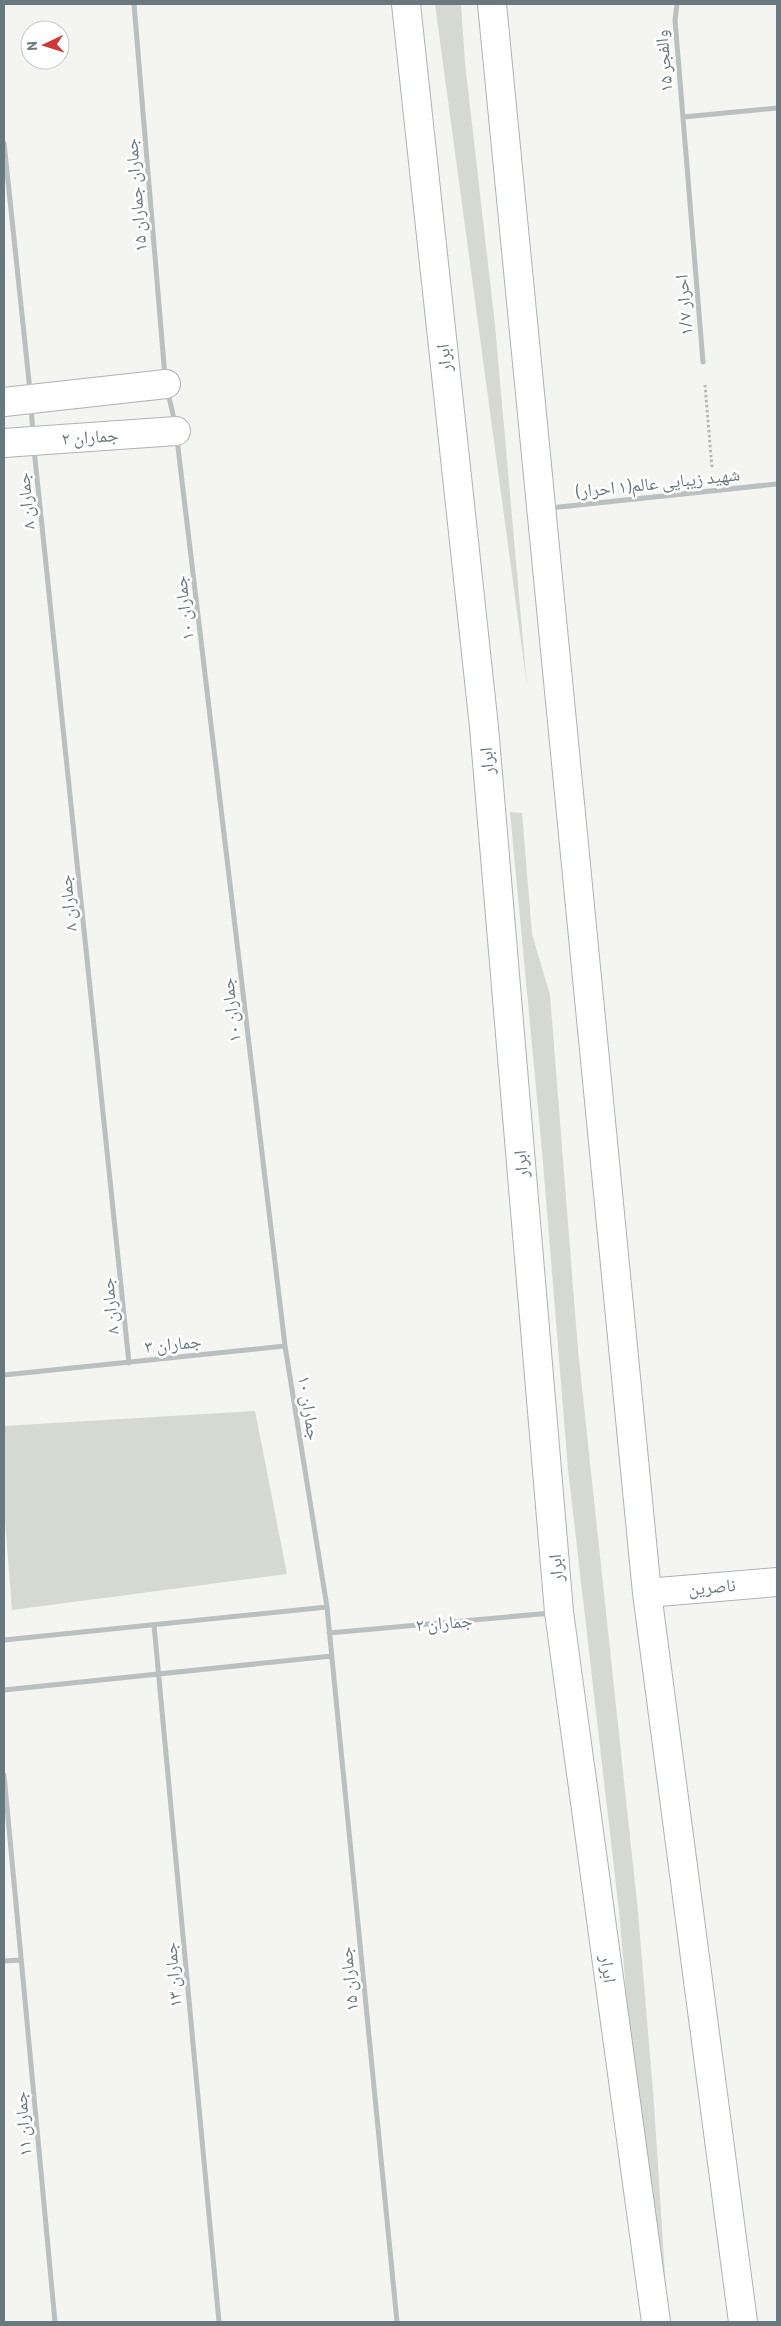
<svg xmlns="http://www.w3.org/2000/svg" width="781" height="2326" font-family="Barlow,'Noto Naskh Arabic',sans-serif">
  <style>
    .green { fill: #d5d9d1 }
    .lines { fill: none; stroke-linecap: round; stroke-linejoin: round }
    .secondary-casing { stroke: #acb3b5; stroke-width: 30 }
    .path { stroke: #b4b8b9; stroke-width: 3; stroke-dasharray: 2.5 2.5; stroke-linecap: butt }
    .street { stroke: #babfc0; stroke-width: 5 }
    .secondary { stroke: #fff; stroke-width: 28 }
    .labels { text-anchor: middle; stroke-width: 5; stroke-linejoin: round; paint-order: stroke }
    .street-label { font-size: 18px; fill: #67797e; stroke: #fff }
  </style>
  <rect width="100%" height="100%" fill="#f4f4f1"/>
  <path class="green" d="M435 4H461L465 63 495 325 527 686Z
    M510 812 522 813 532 934 550 995 578 1350 638 1912 654 2104 668 2322 643 2185 619 1911 568 1469 543 1162Z
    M255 1411 287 1574 12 1610 4 1507V1426Z"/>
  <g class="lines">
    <defs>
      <path id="secondary" d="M406 4 484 727 559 1612 656 2322
        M492 4 647 1593 743 2322
        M4 402 166 384
        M4 443 176 431
        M647 1593 777 1582"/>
    </defs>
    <use href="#secondary" class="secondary-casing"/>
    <path class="path" d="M705 385 712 468"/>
    <path class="street" d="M134 4 165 377
      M677 4 675 20 703 362
      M683 117 777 108
      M4 143 30 391
      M168 393 175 423
      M31 407 33 433
      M177 439 285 1346 327 1607 397 2322
      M34 449 129 1363
      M550 508 777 484
      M4 1375 285 1346
      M154 1625 219 2322
      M329 1633 551 1613
      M4 1640 327 1607
      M4 1690 332 1656
      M4 1775 55 2322
      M4 1961 21 1960"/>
    <use href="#secondary" class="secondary"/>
  </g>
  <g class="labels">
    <g class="street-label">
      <text transform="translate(664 61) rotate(-95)" y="6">۱۵ والفجر</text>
      <text transform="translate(136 195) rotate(-95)" y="6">جماران جماران ۱۵</text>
      <text transform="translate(684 305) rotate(-95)" y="6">۱/۷ احرار</text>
      <text transform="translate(444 358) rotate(-96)" y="6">ابرار</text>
      <text transform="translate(90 437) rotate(-4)" y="6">جماران ۲</text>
      <text transform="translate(658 483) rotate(-6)" y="6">شهید زیبایی عالم(۱ احرار)</text>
      <text transform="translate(26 501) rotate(-96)" y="6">جماران ۸</text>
      <text transform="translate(184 608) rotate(-97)" y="6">جماران ۱۰</text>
      <text transform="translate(487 761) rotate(-95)" y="6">ابرار</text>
      <text transform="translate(68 903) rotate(-96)" y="6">جماران ۸</text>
      <text transform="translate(231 1010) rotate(-97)" y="6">جماران ۱۰</text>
      <text transform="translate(521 1164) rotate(-95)" y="6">ابرار</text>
      <text transform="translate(110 1306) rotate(-96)" y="6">جماران ۸</text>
      <text transform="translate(173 1344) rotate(-6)" y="6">جماران ۳</text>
      <text transform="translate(309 1408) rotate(81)" y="6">جماران ۱۰</text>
      <text transform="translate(556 1568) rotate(-95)" y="6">ابرار</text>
      <text transform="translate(712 1587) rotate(-5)" y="6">ناصرین</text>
      <text transform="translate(444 1623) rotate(-5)" y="6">جماران ۲</text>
      <text transform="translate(608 1969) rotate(82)" y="6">ابرار</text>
      <text transform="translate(173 1975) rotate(-95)" y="6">جماران ۱۳</text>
      <text transform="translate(349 1979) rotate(-96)" y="6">جماران ۱۵</text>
      <text transform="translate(23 2124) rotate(-95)" y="6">جماران ۱۱</text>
    </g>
  </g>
  <rect width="781" height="2326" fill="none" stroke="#67797e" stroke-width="10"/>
  <g transform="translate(45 45) rotate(266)"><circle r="24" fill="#ffffff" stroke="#c2c9cb"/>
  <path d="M0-4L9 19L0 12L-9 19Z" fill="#cc3a3a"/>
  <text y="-8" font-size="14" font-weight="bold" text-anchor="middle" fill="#67797e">N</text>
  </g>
</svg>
